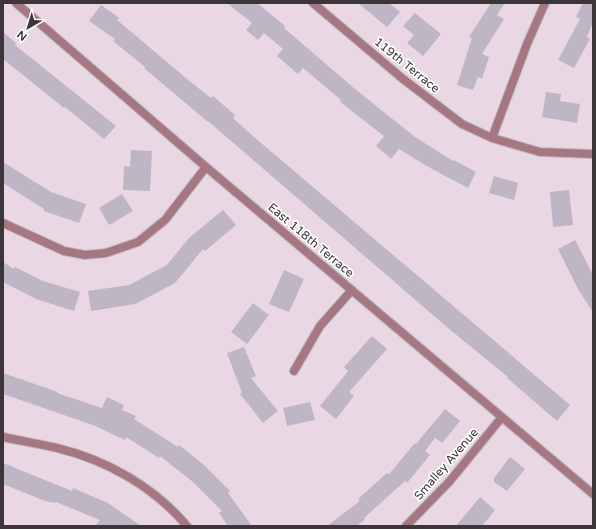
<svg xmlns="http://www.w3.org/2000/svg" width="596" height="529" font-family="'Varela Round',sans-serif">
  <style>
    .building { fill: #beb5c5 }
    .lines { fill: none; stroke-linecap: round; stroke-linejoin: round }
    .street-casing { stroke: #c6b7c2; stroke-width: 10 }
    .street { stroke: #a57783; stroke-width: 8 }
    .labels { text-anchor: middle; stroke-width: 3.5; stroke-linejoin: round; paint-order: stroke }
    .street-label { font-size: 12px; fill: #3c353a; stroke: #fff }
  </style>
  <rect width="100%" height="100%" fill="#e9d8e4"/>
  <path class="building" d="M227 3H257L285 26 284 28 355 89 415 137 453 161 454 160 476 172 468 188 432 169 399 149 391 159 376 146 384 136 340 102 341 100 303 68 298 74 277 56 283 49 264 33 258 40 246 30 252 23Z
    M358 3H389L400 12 387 27Z
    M491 3H505L497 15 504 19 482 54 489 57 482 79 478 77 473 90 457 85 472 38 469 37Z
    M583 3H593V22L587 37 590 39 574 68 558 60 580 19 576 17Z
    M101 5 119 18 117 20 192 83 211 98 213 96 235 115 233 118 254 137 570 405 557 421 507 378 508 377 448 328 208 121V122L144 68 145 67 113 41 115 39 89 21Z
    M415 13 441 34 423 56 407 43 414 35 403 26Z
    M3 32 16 43 15 45 116 126 104 139 65 107 64 108 3 59Z
    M546 92 561 94 560 101 580 104 577 123 542 117Z
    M131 150 152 151 150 191 123 190 124 166 130 167Z
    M3 162 51 192 86 204 79 223 44 211V209L3 183Z
    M494 176 518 183 514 200 489 193Z
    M569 190 573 225 553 227 550 192Z
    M122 194 133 211 109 225 99 208Z
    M223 210 236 225 205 251 203 249 175 283 135 304 91 311 88 291 129 285 167 265 189 238Z
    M575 240 593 275V312L579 291 558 249Z
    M3 262 14 269 15 267 43 281 80 292 74 311 36 299 3 282Z
    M284 270 304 279 289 312 269 304Z
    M253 303 269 315 247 344 231 332Z
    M372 336 387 349 349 392 354 396 336 419 320 406 348 371 344 367Z
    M244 347 256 376 251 378 278 411 263 423 240 394 242 393 227 353Z
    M3 373 58 392 57 393 102 408 107 397 124 405 122 410 136 416 134 419 178 447 179 445 204 465 230 491 228 493 252 526H228L219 513 222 511 193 482 160 456 159 458 126 437 125 440 93 425 3 394Z
    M310 402 315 420 287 426 283 408Z
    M445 409 460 421 442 443 435 438 425 451 430 455 407 483 405 481 364 518 365 519 357 526H327L360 501 358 499 387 473 389 474 415 443 416 444Z
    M510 457 525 469 507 491 494 482V478Z
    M3 463 72 491 73 488 108 503 141 526H95L100 520 56 502 55 503 45 501 3 484Z
    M480 497 495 510 482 526H456Z"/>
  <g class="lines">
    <defs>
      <path id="street" d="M16 3 206 167 593 494
        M313 3 403 79 462 124 492 138 540 152 593 154
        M492 138 527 44 545 3
        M3 223 64 251 85 255 106 253 138 242 165 220 206 167
        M294 371 320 326 352 290
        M3 437C21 441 40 444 57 448 107 460 154 487 187 526
        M406 526 449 482 502 417"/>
    </defs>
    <use href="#street" class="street-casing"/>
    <use href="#street" class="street"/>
  </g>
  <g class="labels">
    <g class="street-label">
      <text transform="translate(407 65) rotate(39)" y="4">119th Terrace</text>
      <text transform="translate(311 240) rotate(40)" y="4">East 118th Terrace</text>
      <text transform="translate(446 464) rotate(-49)" y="4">Smalley Avenue</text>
    </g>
  </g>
  <rect width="596" height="529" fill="none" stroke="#3c353a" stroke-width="8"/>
  <g transform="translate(28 28) rotate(218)" stroke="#ffffff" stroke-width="3" paint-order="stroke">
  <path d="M0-3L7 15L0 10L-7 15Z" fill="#3c353a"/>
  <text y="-6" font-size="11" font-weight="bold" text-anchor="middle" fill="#3c353a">N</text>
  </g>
</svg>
